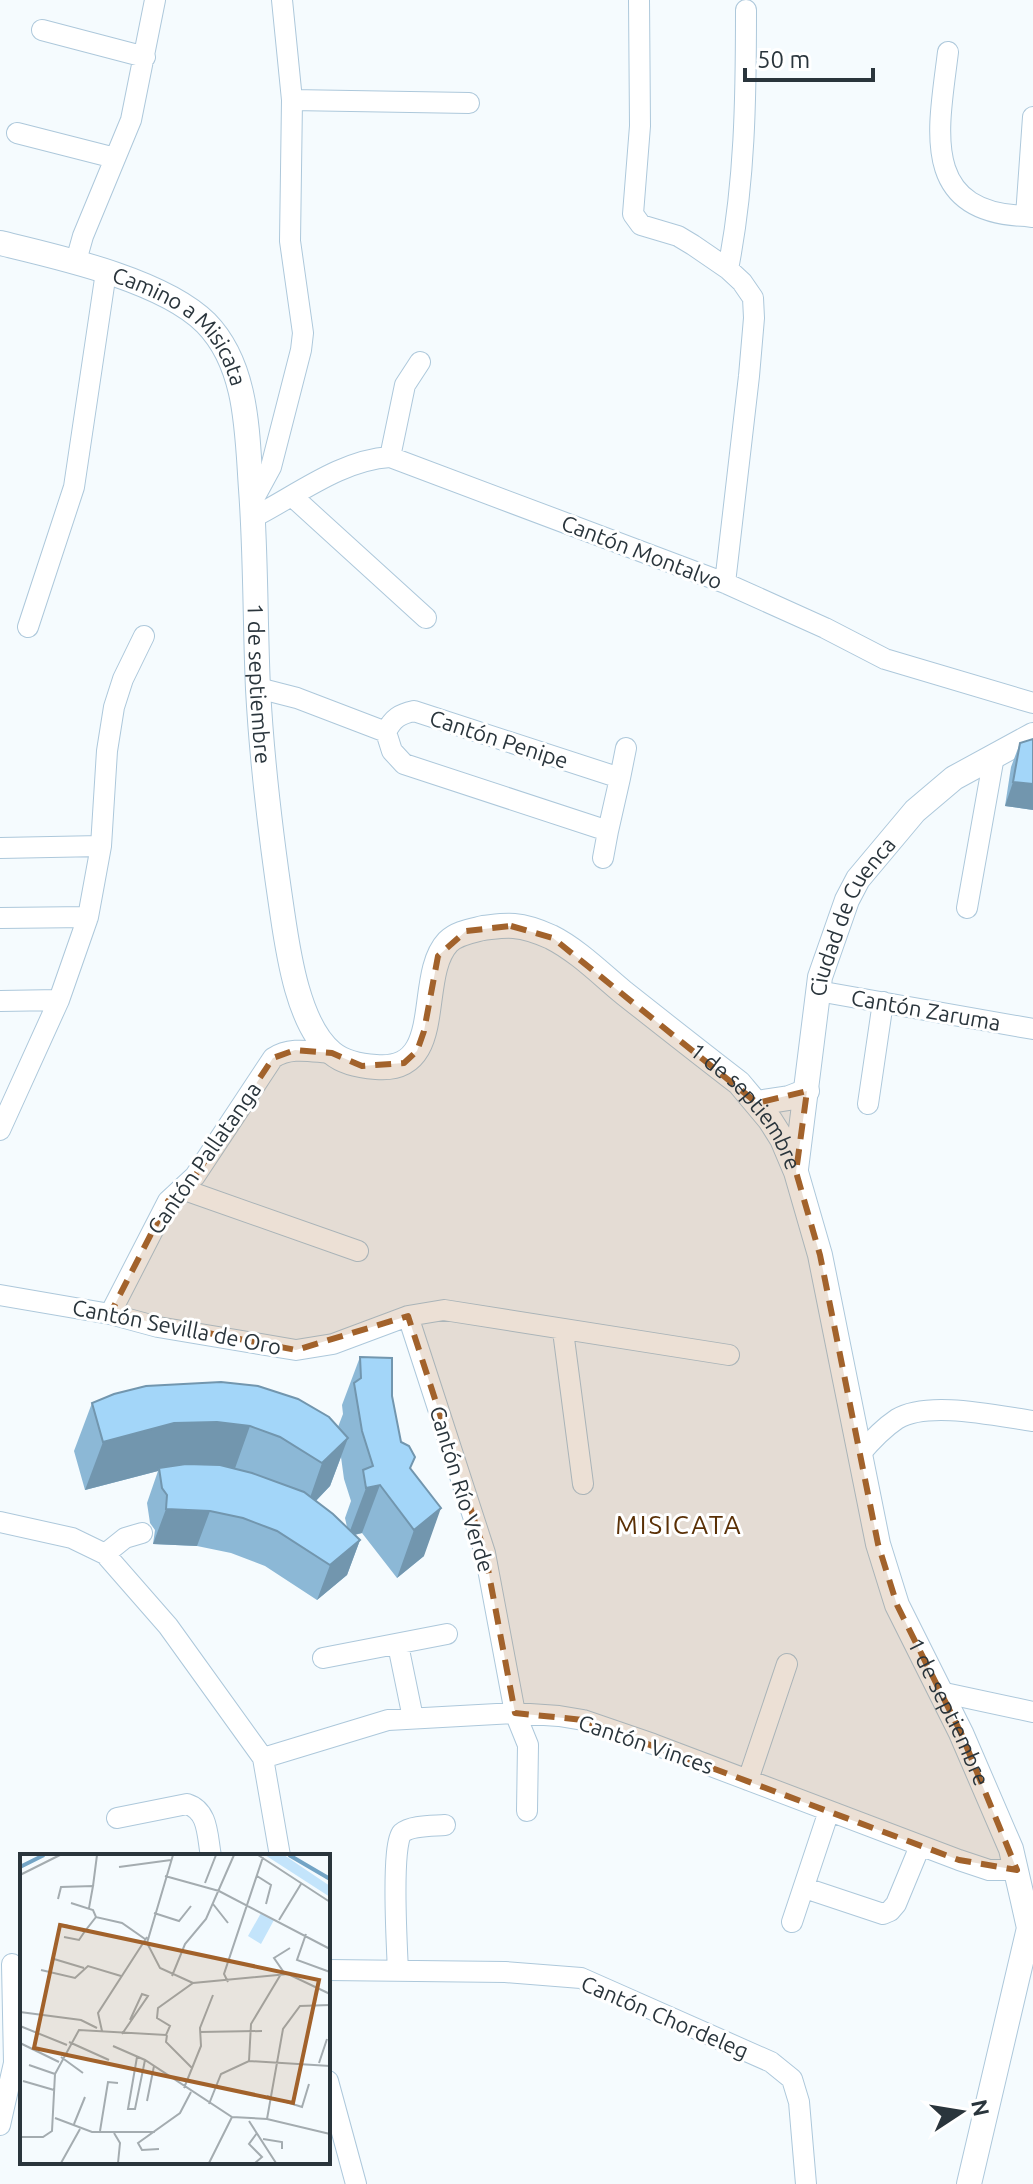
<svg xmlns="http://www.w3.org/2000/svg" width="1033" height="2184" font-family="Ubuntu,sans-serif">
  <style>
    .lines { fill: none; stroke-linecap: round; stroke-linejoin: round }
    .minor-casing { stroke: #adc8db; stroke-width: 22 }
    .tertiary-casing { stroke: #adc8db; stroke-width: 26 }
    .minor { stroke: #fff; stroke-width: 20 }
    .tertiary { stroke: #fff; stroke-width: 24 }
    .wall { fill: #8cb8d6; fill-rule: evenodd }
    .shaded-wall { fill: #7296ae }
    .building { fill: #a3d6f9; stroke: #7296ae; stroke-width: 2 }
    .marked { fill: #a2622b; fill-opacity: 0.2; stroke: #a2622b; stroke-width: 6; stroke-dasharray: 16 10; stroke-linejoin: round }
    .labels { text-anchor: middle; stroke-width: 6; stroke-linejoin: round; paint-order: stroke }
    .street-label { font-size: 22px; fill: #2a353c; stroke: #fff }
    .quarter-label { font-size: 26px; letter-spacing: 2px; fill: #5a3006; stroke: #fff }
    .inset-river { fill: none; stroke: #73a4c5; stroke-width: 4 }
    .inset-road { fill: none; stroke: #a4acb0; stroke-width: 2 }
    .view { fill: #a2622b; fill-opacity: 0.15; stroke: #a2622b; stroke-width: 4 }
    .inset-edge { fill: none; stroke: #2a353c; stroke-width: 4 }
  </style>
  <rect width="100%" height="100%" fill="#f5fbfe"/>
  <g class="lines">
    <defs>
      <path id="minor" d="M639 0 640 126 633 214 641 225 678 236 693 245 728 269 742 282 753 298 754 318 749 376 725 583
        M42 30 145 57
        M948 52C939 127 918 213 1026 216
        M292 100 469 103
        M1033 117 1026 216 1033 217
        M17 133 115 158
        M76 261 83 236 131 120 155 0
        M728 269C745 183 746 98 746 10
        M390 457 405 385 420 362
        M293 497 426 618
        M252 502 271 467 301 350 303 333 290 241 292 100 282 0
        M254 517C297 495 341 460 390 457L725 583 825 628 885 659 1033 703
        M28 627 74 487 106 272
        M258 688 297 698 386 732
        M414 711 620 778 608 831 404 764 392 751 386 732C393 718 400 714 414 711Z
        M620 778 626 748
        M0 848 101 846
        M603 858 608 831
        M967 908 994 756
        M0 918 88 917
        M818 991 1033 1029
        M0 1001 59 1000
        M868 1104 883 1002
        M0 1130 59 1000 88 917 101 846 107 751 114 707 123 679 144 636
        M182 1189 358 1251
        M0 1295 110 1314 158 1327 296 1350 333 1344 408 1316 444 1310 729 1355
        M110 1314 168 1201 195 1176 273 1058C291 1046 312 1052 332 1053
        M408 1316 485 1553 515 1713 528 1745 527 1811
        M563 1331 583 1484
        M860 1454C871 1441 882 1429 897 1419 928 1400 997 1416 1033 1421
        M0 1522 72 1538 105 1554 168 1626 263 1758 280 1856
        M105 1554 125 1538 142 1533
        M398 1645 413 1718
        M323 1658 447 1634
        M940 1692 1033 1712
        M263 1758 388 1720 515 1713 559 1716 583 1720 653 1744 959 1860 989 1870H1017
        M748 1780 787 1664
        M117 1818 187 1804C209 1811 207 1836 211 1856
        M805 1888 883 1914 890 1911 896 1904 920 1846
        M792 1922 829 1811
        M328 1970 505 1972 581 1978 771 2062 792 2079 799 2102 806 2184
        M398 1971C397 1949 391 1845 402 1833 411 1825 433 1826 445 1825
        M328 2081 356 2184
        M0 2125 14 2063 12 1964"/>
      <g id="tertiary">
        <path id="s1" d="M0 243C58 257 163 280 206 323 248 366 247 433 251 489 256 556 255 622 258 689 262 764 271 837 282 911 288 952 298 1025 332 1053 344 1063 361 1066 376 1067 448 1073 415 977 448 942 457 933 471 931 483 928 493 927 504 925 514 926 526 927 540 932 551 937 577 950 601 974 624 993 662 1023 700 1053 739 1083L770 1120 782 1139 796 1172 820 1255 878 1544 897 1605 961 1733 1011 1849 1023 1901 1029 1928 969 2184"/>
        <path d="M757 1103 789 1098 807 1091"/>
        <path id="s2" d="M796 1169 820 977 847 900 858 879 915 811 954 778 1033 735"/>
      </g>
    </defs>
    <use href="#minor" class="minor-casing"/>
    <use href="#tertiary" class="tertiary-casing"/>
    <use href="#minor" class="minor"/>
    <use href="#tertiary" class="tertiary"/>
  </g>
  <path class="wall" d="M1033 739V810L1005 806 1011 767 1020 743Z
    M360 1357 392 1396 401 1442 411 1469 424 1556 397 1578 362 1533 355 1535 360 1540 347 1575 317 1600 265 1566 231 1553 197 1546 153 1544 155 1530 150 1523 147 1503 158 1471 85 1490 74 1451 92 1403 338 1427 343 1414 342 1405ZM341 1457 344 1479 351 1501 345 1518 347 1527 316 1501 330 1486Z"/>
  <path class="shaded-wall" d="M1013 782 1033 784V810L1005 806Z
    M217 1422 250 1426 233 1474 159 1468 158 1471 85 1490 103 1442 174 1423Z
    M348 1438 330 1486 305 1512 322 1463Z
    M380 1485 362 1533 348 1536 366 1488Z
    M441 1508 424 1556 397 1578 414 1530Z
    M166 1509 210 1511 197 1546 153 1544Z
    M360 1540 347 1575 317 1600 330 1565Z"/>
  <path class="building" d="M1033 739V784L1013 782 1020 743Z
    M360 1357 392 1358V1396L401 1442 409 1446 415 1457 410 1468 441 1508 414 1530 380 1485 366 1488 363 1470 373 1466 362 1431 354 1383 361 1378Z
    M221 1382 258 1386 298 1399 329 1417 348 1438 322 1463 280 1437 250 1426 217 1422 174 1423 103 1442 92 1403 114 1394 146 1386Z
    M186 1464 220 1465 252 1473 304 1492 333 1514 360 1540 330 1565 277 1531 243 1518 210 1511 166 1509 167 1495 162 1488 159 1468Z"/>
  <path class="marked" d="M511 926 553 938 757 1103 807 1091 796 1172 820 1255 878 1544 897 1605 961 1733 1017 1870 959 1860 583 1720 515 1713 485 1553 408 1316 296 1350 110 1314 168 1201 195 1176 273 1058 295 1050 332 1053 362 1066 404 1063 417 1051 424 1031 438 956 466 931Z"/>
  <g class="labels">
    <g class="street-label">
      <text dy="8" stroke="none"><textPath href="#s1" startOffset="206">Camino a Misicata</textPath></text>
      <text transform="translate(642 552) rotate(21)" y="8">Cantón Montalvo</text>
      <text dy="8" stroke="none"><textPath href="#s1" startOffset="594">1 de septiembre</textPath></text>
      <text transform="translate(499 739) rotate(18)" y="8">Cantón Penipe</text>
      <text dy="8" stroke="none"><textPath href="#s2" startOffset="262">Ciudad de Cuenca</textPath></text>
      <text transform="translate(926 1010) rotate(10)" y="8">Cantón Zaruma</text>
      <text dy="8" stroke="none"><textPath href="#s1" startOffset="1552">1 de septiembre</textPath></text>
      <text transform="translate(204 1158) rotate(-55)" y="8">Cantón Pallatanga</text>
      <text transform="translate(177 1327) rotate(11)" y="8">Cantón Sevilla de Oro</text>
      <text transform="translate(462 1489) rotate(73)" y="8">Cantón Río Verde</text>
      <text dy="8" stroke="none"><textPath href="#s1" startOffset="2200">1 de septiembre</textPath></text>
      <text transform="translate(646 1744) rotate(19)" y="8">Cantón Vinces</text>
      <text transform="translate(665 2017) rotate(23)" y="8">Cantón Chordeleg</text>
    </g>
    <g class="quarter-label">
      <text x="679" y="1534">MISICATA</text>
    </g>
  </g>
  <g transform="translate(20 1854)">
    <rect width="310" height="310" fill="#f5fbfe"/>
    <path d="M245 1H264L310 32V43ZM241 59 254 66 241 90 228 82Z" fill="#c3e4fb"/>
    <path class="inset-river" d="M269 1 310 25M0 13 24 1"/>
    <path class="inset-road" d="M153 1 127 89 140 114 173 129M238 1 310 48M99 13 151 6M0 21 40 1M145 22 199 37 310 95M237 22 251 31 246 50M185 29 196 1M73 32 77 1M38 45 41 33 73 32 69 54M51 49 73 56 76 63M193 50 208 69M134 59 159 67 171 52M259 66 281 30M45 71 65 77 76 63 102 69 125 85M286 80 277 106 310 118M44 83 59 86 65 77M34 105 64 114M21 116 55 124 68 112 101 122M265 120 254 104 270 94M152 122 165 90 186 65 214 1M208 128 204 120 243 3M0 158 61 166 77 174M0 172 47 191M82 177 78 159 127 83M180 178 242 177M102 180 128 142 122 140 110 166M147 181 146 188 172 214M49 188 89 206M0 189 39 208M93 192 125 206 212 263 247 265 310 280M41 203 63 219M117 203 108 255H115L125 206M229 207 231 170 261 120M299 209 307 185M9 211 35 220M3 227 34 236M164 234 181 192 180 174 193 141M247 242 282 253 289 230M127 247 134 212M189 250 201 220 229 207 310 212M35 264 72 278H135M247 265 263 175 280 152 310 151M229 267 256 309M54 270 65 243M80 277 88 228 98 229M94 279 100 289 98 309M0 283H23L32 277 35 220 59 176 146 181 150 172 137 164 138 154 173 129 268 120 310 140M243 285 262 288V295M139 295 122 296 118 289 160 259 171 238M41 309 60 275M189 309 212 263M235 309 242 303 229 290 237 279"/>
    <path class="view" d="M40 71 299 126 273 249 14 194Z"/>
    <rect width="310" height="310" class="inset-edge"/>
  </g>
  <g transform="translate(961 2112) rotate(78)" stroke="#ffffff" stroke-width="6" paint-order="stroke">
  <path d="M0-6L14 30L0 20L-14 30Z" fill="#2a353c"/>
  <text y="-12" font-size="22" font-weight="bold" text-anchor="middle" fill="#2a353c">N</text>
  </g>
  <path d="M745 68v12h128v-12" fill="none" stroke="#2a353c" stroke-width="4"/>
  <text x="757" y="68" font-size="24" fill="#2a353c" stroke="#ffffff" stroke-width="6" paint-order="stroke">50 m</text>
</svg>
